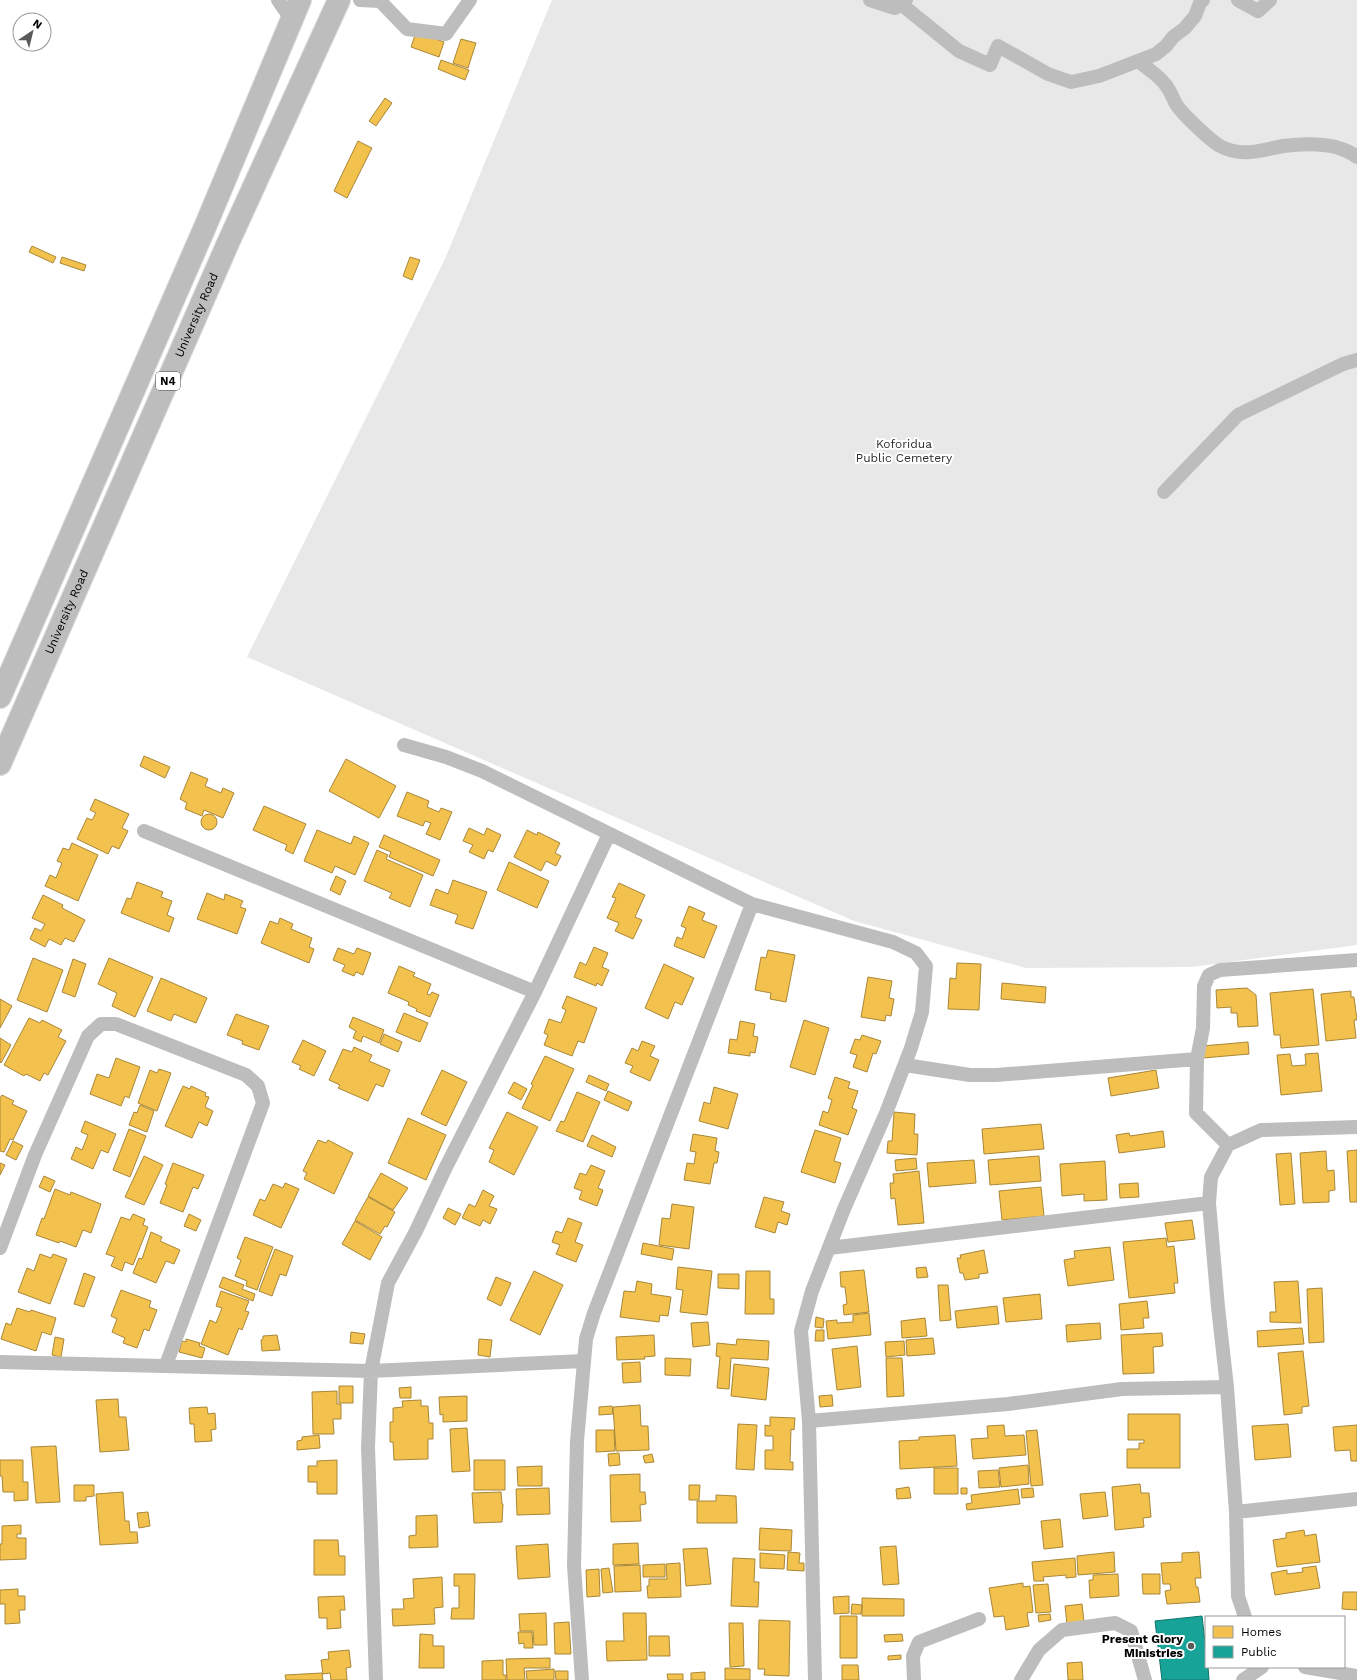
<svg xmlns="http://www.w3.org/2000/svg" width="1357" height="1680" font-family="'Work Sans',sans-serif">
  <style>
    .green { fill: #e8e8e8 }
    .homes { fill: #f2c14e; stroke: #a98737 }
    .public { fill: #17a398; stroke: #10726a }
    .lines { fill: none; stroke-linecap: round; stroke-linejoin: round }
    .highway-casing { stroke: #dbdbdb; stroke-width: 24 }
    .street { stroke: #bdbdbd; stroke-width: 14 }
    .highway { stroke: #bdbdbd; stroke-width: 22 }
    .poi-dot { fill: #595959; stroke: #fff; stroke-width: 1.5 }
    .labels { text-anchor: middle; stroke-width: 4; stroke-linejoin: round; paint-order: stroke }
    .shield { fill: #fff; stroke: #4c4c4c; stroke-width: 1 }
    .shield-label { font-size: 11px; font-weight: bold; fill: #000 }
    .street-label { font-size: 12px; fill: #000; stroke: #fff }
    .park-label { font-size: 12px; fill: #2d2d2d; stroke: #fff }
    .poi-label { font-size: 12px; font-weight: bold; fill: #000; stroke: #fff; text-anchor: end }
  </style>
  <rect width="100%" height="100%" fill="#fff"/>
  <path class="green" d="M552 0H1357V945L1192 967 1026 968 854 921 247 657 445 259Z"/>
  <path class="homes" d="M416 32 444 42 439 57 411 47Z
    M461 39 476 43 468 68 453 63Z
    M441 60 469 70 465 80 438 69Z
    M385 98 392 103 376 126 369 121Z
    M358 141 372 148 347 198 334 191Z
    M32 246 56 257 53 263 29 252Z
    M62 257 86 265 84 271 60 263Z
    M410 257 420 260 412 280 403 276Z
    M144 756 170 767 165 778 140 766Z
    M346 759 396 786 379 818 329 791Z
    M191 772 208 779 205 786 221 793 223 788 234 793 223 818 204 810 202 816 185 809 187 803 180 799Z
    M407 792 429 801 427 807 439 812 441 808 452 812 440 840 426 834 431 823 425 821 423 826 397 816Z
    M95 799 129 814 122 828 128 831 119 849 112 846 108 854 77 839 87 818 92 820 96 813 90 810Z
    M264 806 306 824 293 854 285 850 287 845 253 830Z
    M201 822a8 8 0 1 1 16 0a8 8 0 1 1-16 0Z
    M469 828 484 835 487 828 501 835 493 852 488 850 484 859 469 852 473 845 463 841Z
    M317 830 351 844 354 836 369 843 355 875 335 866 332 873 304 861Z
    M527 830 537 835 538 832 560 843 555 853 561 856 556 866 546 861 541 871 514 857Z
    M384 835 440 860 433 876 389 857 391 852 379 847Z
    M72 843 98 855 78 901 45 886 50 875 56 878 62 863 57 861 63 848 69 850Z
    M377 850 388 855 386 859 423 875 410 907 389 898 392 893 364 881Z
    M509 862 549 881 537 908 497 890Z
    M336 876 346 881 340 895 330 890Z
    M453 880 487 892 473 929 455 923 458 915 430 905 436 889 448 894Z
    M137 882 163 892 161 897 172 901 167 915 174 918 169 932 121 913 127 898 131 899Z
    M619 883 645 895 635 917 642 920 633 939 615 931 619 923 607 918 616 898 612 897Z
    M207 893 224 900 225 894 243 901 240 907 246 909 237 934 197 919Z
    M43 895 63 905 62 908 85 920 74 942 65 938 61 945 49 939 45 947 30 939 35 928 41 931 45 924 32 918Z
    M689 906 705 913 702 920 717 926 704 958 674 946 677 937 682 939 686 928 681 926Z
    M280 918 293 924 291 929 312 938 309 947 314 949 309 963 261 943 270 921 278 924Z
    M594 947 608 953 602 967 609 970 602 986 597 983 596 986 574 977 580 962 586 965Z
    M338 948 354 954 357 948 371 953 363 975 356 972 354 976 342 971 345 965 333 960Z
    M768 950 795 955 786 1002 770 999 771 993 755 990 761 957 766 958Z
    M33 958 63 970 47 1012 17 1000Z
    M109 958 153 977 135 1017 112 1006 117 993 98 984Z
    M73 959 86 964 75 997 62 992Z
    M957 963 981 964 979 1010 948 1009 950 978 956 979Z
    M664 964 694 978 682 1005 675 1002 668 1019 645 1008Z
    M399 966 415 973 413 976 431 984 427 994 430 995 432 992 439 995 430 1017 416 1011 417 1009 408 1005 409 1002 388 993Z
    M868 977 892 981 889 998 894 999 891 1016 886 1015 885 1021 861 1017Z
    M161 978 207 998 196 1023 174 1014 171 1021 147 1011Z
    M1002 983 1046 987 1045 1003 1001 999Z
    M1247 988 1256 995 1258 1026 1238 1027 1237 1013H1231V1007L1217 1008 1216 990Z
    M1313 989 1319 1045 1281 1048 1280 1035H1274L1270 993Z
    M1351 991V997H1354L1357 1020H1354L1356 1038 1326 1041 1321 994Z
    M567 996 597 1008 584 1043 578 1041 572 1056 544 1045 548 1035 544 1033 549 1019 561 1023 566 1010 562 1008Z
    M0 999 12 1006 0 1028Z
    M404 1013 428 1023 420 1042 396 1032Z
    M236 1014 269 1026 259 1050 242 1044 243 1041 227 1035Z
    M353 1017 384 1030 379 1043 363 1036 361 1042 353 1038 356 1031 349 1027Z
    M29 1018 40 1023 42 1020 62 1030 58 1037 66 1041 48 1075 44 1073 40 1081 26 1074 24 1076 4 1065Z
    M804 1020 829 1028 815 1075 790 1067Z
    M740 1021 755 1024 753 1036 758 1037 755 1053 750 1052V1056L728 1053 730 1039 737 1040Z
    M384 1034 402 1042 398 1052 380 1044Z
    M862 1035 881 1041 876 1054 873 1053 867 1072 853 1067 857 1055 850 1053 855 1039 860 1040Z
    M0 1038 11 1045 1 1063 0 1062Z
    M303 1040 326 1051 314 1076 299 1069 301 1066 292 1062Z
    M642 1041 655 1046 650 1056 659 1060 650 1081 630 1072 633 1066 625 1063 632 1048 638 1051Z
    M1248 1042 1249 1054 1203 1058 1202 1046Z
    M354 1047 372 1055 369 1061 390 1070 383 1087 376 1084 368 1101 338 1088 340 1085 329 1080 343 1049 352 1052Z
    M1318 1053 1322 1091 1281 1095 1277 1055 1290 1054 1292 1066 1306 1065 1305 1054Z
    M545 1056 574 1069 550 1121 522 1108 533 1085 531 1084Z
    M116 1058 140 1067 129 1098 125 1096 121 1106 90 1094 97 1074 109 1078Z
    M159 1069 171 1073 157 1111 138 1103 150 1070 157 1073Z
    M442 1070 467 1082 446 1126 421 1114Z
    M1156 1070 1159 1088 1111 1096 1108 1078Z
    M589 1075 609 1084 606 1091 586 1082Z
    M835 1077 850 1082 848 1088 858 1091 852 1108 857 1110 848 1135 819 1125 823 1111 828 1113 832 1100 828 1098Z
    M514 1082 527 1089 521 1100 508 1093Z
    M183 1086 190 1089 191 1086 206 1093 205 1096 209 1097 205 1107 213 1111 207 1126 199 1122 192 1138 165 1126Z
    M714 1087 738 1094 728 1129 699 1121 704 1102 710 1104Z
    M608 1091 632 1102 628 1111 604 1100Z
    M577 1092 600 1102 583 1142 556 1131 561 1121 564 1122Z
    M2 1095 14 1101 12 1104 27 1111 13 1140 10 1139 4 1152 0 1151V1098Z
    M140 1105 154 1111 147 1132 129 1125 134 1112 137 1113Z
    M507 1112 538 1127 514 1175 489 1162 494 1150 489 1148Z
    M894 1112 915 1114 914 1134H918L917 1155 887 1153 888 1141H892Z
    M408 1118 446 1135 426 1180 388 1163Z
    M85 1121 116 1134 108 1153 101 1150 93 1169 71 1159 76 1147 82 1150 88 1135 81 1132Z
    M1041 1124 1044 1149 984 1154 982 1129Z
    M129 1129 146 1136 130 1177 113 1170Z
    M815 1130 841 1138 834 1161 841 1163 835 1183 801 1172Z
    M1163 1131 1165 1147 1119 1153 1116 1135 1129 1133 1130 1136Z
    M693 1134 717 1138 715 1151 719 1152 717 1163H714L710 1184 684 1180 687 1163 694 1164 696 1152 690 1151Z
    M592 1135 616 1147 612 1157 587 1146Z
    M318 1140 326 1143 328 1140 353 1153 334 1194 304 1179 307 1173 303 1171Z
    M13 1141 23 1146 16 1160 6 1155Z
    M1357 1150V1202H1350L1347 1151Z
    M1326 1151 1327 1171 1334 1170 1335 1190 1329 1191V1202L1303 1203 1300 1153Z
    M1291 1153 1295 1204 1280 1205 1276 1154Z
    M144 1156 163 1165 144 1205 125 1197Z
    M1039 1156 1041 1181 990 1185 988 1160Z
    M916 1158 917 1169 896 1171 895 1160Z
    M974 1160 976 1183 929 1187 927 1163Z
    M1105 1161 1107 1200 1084 1201V1194L1062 1196 1060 1164Z
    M0 1163 5 1165 0 1175Z
    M173 1163 204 1175 198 1189 193 1187 183 1212 160 1203 167 1185 165 1184Z
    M591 1165 605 1171 598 1188 603 1190 597 1206 579 1199 582 1191 574 1188 580 1173 586 1175Z
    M919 1171 924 1223 898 1225 895 1198 891 1199 890 1183H894L893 1174Z
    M381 1173 408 1188 393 1210 368 1196Z
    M44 1176 55 1181 50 1192 39 1187Z
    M285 1183 299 1189 281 1228 253 1215 260 1199 265 1201 273 1184 283 1188Z
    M1138 1183 1139 1197 1120 1198 1119 1184Z
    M1041 1187 1044 1216 1002 1220 999 1191Z
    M55 1189 70 1195 71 1192 101 1204 91 1233 83 1230 76 1247 60 1241 59 1243 36 1235 42 1218 44 1219Z
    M483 1190 494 1196 489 1206 497 1209 490 1224 483 1220 480 1226 462 1218 469 1204 475 1207Z
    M368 1197 395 1212 387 1227 385 1226 380 1234 355 1220Z
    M764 1197 784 1202 781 1211 790 1214 787 1225 778 1222 775 1233 755 1227Z
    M672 1204 694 1207 689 1249 659 1245 662 1218 670 1219Z
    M448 1208 461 1214 455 1225 443 1218Z
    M133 1214 145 1219 143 1225 148 1227 133 1265 125 1262 122 1271 111 1266 115 1257 106 1254 121 1217 130 1220Z
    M189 1214 201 1220 196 1231 184 1226Z
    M568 1218 582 1223 575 1242 583 1245 576 1262 556 1254 560 1245 552 1242 556 1231 562 1233Z
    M1192 1220 1195 1239 1168 1242 1165 1223Z
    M355 1221 382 1237 370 1260 342 1244Z
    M151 1232 162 1237 160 1241 180 1250 174 1264 166 1261 156 1283 133 1273 139 1258 142 1259Z
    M245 1237 273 1247 257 1290 246 1286 247 1281 235 1276 241 1260 237 1258Z
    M1166 1238 1167 1247 1174 1246 1178 1283H1174L1175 1293 1129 1298 1123 1242Z
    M643 1243 674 1249 672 1260 641 1254Z
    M1110 1247 1114 1280 1068 1286 1064 1260 1075 1258 1074 1251Z
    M275 1249 293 1256 286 1276 280 1274 272 1296 259 1291Z
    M984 1250 988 1273 979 1274V1278L965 1280 963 1273H960L957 1258H961L960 1255Z
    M40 1254 51 1258 53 1254 67 1259 50 1304 18 1292 27 1268 34 1271Z
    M678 1267 712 1271 707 1315 680 1312 683 1290 676 1289Z
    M926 1267 928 1277 917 1278 916 1268Z
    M864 1270 869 1312 844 1315 843 1305 847 1304 845 1287H841L840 1272Z
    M534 1271 563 1285 540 1335 510 1320Z
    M746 1271H770V1299H774V1314H745Z
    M84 1273 95 1277 84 1307 74 1304Z
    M718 1274H739V1289L718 1288Z
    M223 1277 244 1285 242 1289 255 1294 253 1301 219 1287Z
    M496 1277 511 1283 501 1306 487 1299Z
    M637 1281 652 1284 651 1294 671 1297 668 1316 660 1315 659 1322 620 1317 624 1291 635 1292Z
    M1298 1281 1301 1323 1270 1322V1312H1276L1274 1282Z
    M938 1285H948L951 1320 940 1321Z
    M1322 1288 1324 1342 1309 1343 1307 1289Z
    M121 1290 151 1301 149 1307 157 1310 149 1331 144 1329 137 1348 123 1343 125 1338 112 1332 117 1319 111 1316Z
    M221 1291 249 1301 245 1311 249 1312 242 1330 239 1328 228 1355 201 1344 210 1320 216 1323 222 1308 216 1306Z
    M1040 1294 1042 1319 1006 1322 1003 1298Z
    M1147 1301 1149 1318H1143L1144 1328 1121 1330 1119 1304Z
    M997 1306 999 1324 957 1328 955 1311Z
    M17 1308 30 1312 31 1310 56 1318 51 1335 42 1332 36 1351 1 1339 6 1323 11 1325Z
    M869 1313 871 1335 828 1339 826 1321 837 1320V1323L853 1322V1315Z
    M816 1317 824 1319 823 1328 815 1327Z
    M925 1318 927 1336 902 1338 901 1321Z
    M708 1322 710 1345 693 1347 691 1323Z
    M1100 1323 1101 1339 1067 1342 1066 1325Z
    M1302 1328 1304 1344 1258 1347 1257 1331Z
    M816 1330H824V1341H815Z
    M351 1332 365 1334 363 1344 350 1343Z
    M1162 1333 1163 1346 1153 1347 1154 1373 1123 1374 1121 1335Z
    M277 1335 280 1350 262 1351 261 1340 263 1339V1336Z
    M654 1335 655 1356 644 1357 645 1359 617 1360 616 1337Z
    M55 1337 64 1339 61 1357 52 1355Z
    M933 1338 935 1354 907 1356 906 1340Z
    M186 1339 200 1343 199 1346 205 1348 202 1358 179 1352 182 1341 186 1342Z
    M479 1339 492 1340 490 1357 478 1355Z
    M737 1339 769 1341 768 1360 731 1358 729 1389 717 1388 720 1357 716 1356 717 1343 736 1345Z
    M904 1341 905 1355 886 1357 885 1342Z
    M857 1346 861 1387 837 1390 832 1349Z
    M1303 1351 1309 1406 1302 1407V1413L1284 1415 1278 1353Z
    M665 1358 691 1359 690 1376 665 1375Z
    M886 1358H902L904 1396 887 1397Z
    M640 1362 641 1382 623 1383 622 1363Z
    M734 1364 769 1368 766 1400 731 1396Z
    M339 1386H353V1403H339Z
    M411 1387V1398H400L399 1388Z
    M337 1391V1404H341V1419H333L334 1434H313L312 1392Z
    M832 1395 833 1406 820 1407 819 1396Z
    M467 1396V1421L443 1422V1414L440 1415 439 1397Z
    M118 1399 119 1417H126L129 1450 100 1452 96 1400Z
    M421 1400V1406H428L429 1423H433V1439H428V1459L394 1460 393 1442H390V1422H393V1408L403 1407 402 1401Z
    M640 1405 641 1426H648L649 1450 616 1451 613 1407Z
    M612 1406 613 1414 599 1415V1407Z
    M207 1407 208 1414 215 1413 216 1429 211 1430 212 1441 195 1442 194 1424H190L189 1408Z
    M1128 1414H1180V1468H1127V1449H1139V1443H1144V1440H1128Z
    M770 1417 795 1418 794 1430 791 1429 790 1462H793V1470L765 1469V1450H773V1436H765V1425L770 1426Z
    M738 1424 757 1425 754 1470 736 1469Z
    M1288 1424 1291 1457 1255 1460 1252 1426Z
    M1004 1425 1005 1436 1024 1435 1026 1455 973 1459 971 1439 988 1438 987 1426Z
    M1357 1425V1461H1351L1350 1450 1335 1451 1333 1427Z
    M467 1428 470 1471 452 1472 450 1429Z
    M596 1430H614L615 1451 596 1452Z
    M1037 1430 1043 1485 1031 1486 1026 1431Z
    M319 1435 320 1448 297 1450V1441L302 1440V1437Z
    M955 1435 957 1466 900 1469 899 1441 919 1440V1437Z
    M56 1446 60 1502 36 1503 31 1447Z
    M619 1453 620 1465 609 1466 608 1454Z
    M652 1454 654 1462 645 1463 643 1456Z
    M0 1460H23V1482H28V1500L14 1501V1492H3L2 1476H0Z
    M337 1460V1494H317V1482H308V1466H317V1461Z
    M474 1460H505V1490H474Z
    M1028 1465 1029 1484 1001 1487 999 1468Z
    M542 1466V1486H518L517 1467Z
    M934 1468H958V1494H934Z
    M998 1470 1000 1487 979 1488 978 1471Z
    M640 1474V1492H645L646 1504 640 1505 641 1521 611 1522 610 1475Z
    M1140 1484 1141 1493H1149L1151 1517 1143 1518 1144 1527 1115 1530 1112 1487Z
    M74 1485H94V1496L86 1497V1501H74Z
    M689 1485H700L699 1500H689Z
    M909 1487 911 1498 897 1499 896 1489Z
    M549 1488 550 1514 517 1515 516 1489Z
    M961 1488H967V1494H961Z
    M1033 1488 1034 1497 1022 1498 1021 1489Z
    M1018 1489 1020 1504 967 1510 966 1504 972 1503 971 1495Z
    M123 1492 125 1521H129L130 1532H137L138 1543 100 1545 96 1494Z
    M501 1492 502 1504H503L502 1522 474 1523 472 1493Z
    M1105 1492 1108 1516 1083 1519 1080 1494Z
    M716 1495 736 1496 737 1523H697V1501H716Z
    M148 1512 150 1526 139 1528 137 1513Z
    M437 1515 438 1547 409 1548V1536L416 1535V1516Z
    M1060 1519 1063 1547 1044 1549 1041 1521Z
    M21 1525V1534H17V1538H26V1559L0 1560V1544H2V1526Z
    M760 1528 792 1530 791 1551 759 1550Z
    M1304 1530 1305 1536 1316 1534 1320 1562 1277 1567 1273 1540 1286 1538V1533Z
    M314 1540H338L339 1556H345V1575H314Z
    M638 1543 639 1564 613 1565V1544Z
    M548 1544 550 1577 518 1579 516 1546Z
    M896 1546 899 1584 883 1585 880 1547Z
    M707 1548 711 1584 686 1586 683 1549Z
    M788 1552 800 1553 799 1563H804V1571L787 1570Z
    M1114 1552 1115 1572 1078 1575 1077 1556Z
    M1199 1552 1201 1578H1195L1196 1587H1198L1200 1602 1167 1604 1165 1591 1171 1590 1170 1584H1163L1161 1563 1182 1562V1553Z
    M760 1553 785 1555 784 1569 760 1568Z
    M733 1558 755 1559 754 1582H759L758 1607 731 1606Z
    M1075 1558 1076 1577 1066 1578V1575L1043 1577 1044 1581H1034L1032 1562Z
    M680 1563 681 1597 648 1598 647 1586H649V1579H667L666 1564Z
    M665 1564V1577H643V1565Z
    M640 1565 641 1591 615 1592 614 1566Z
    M1316 1566 1320 1588 1275 1595 1271 1573 1287 1570V1574L1303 1572 1302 1568Z
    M609 1568 613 1592 603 1593 601 1569Z
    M599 1569 600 1596 587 1597 586 1570Z
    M454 1574H475L474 1619H451L452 1608H459V1586H454Z
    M1118 1574 1119 1596 1090 1598 1089 1580H1093V1575Z
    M1142 1574H1160V1594H1143Z
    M442 1577 443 1607 434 1608 435 1624 393 1626 392 1609H404L403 1599 414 1598 413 1579Z
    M1023 1583V1587L1030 1586 1033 1612 1027 1613 1029 1626 1006 1630 1004 1616 994 1617 989 1588Z
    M1048 1584 1051 1612 1036 1613 1033 1585Z
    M18 1589V1596H25V1610H19L20 1623 5 1624V1604H0V1590Z
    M1343 1592H1357V1610L1342 1609Z
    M344 1596 345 1610H340L341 1628 327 1629V1618H319L318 1597Z
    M849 1596V1613L834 1614 833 1597Z
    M862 1598 904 1599V1616H862Z
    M852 1604 862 1605 861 1614H851Z
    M1082 1604 1084 1622 1067 1624 1065 1606Z
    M546 1613 547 1645H534L533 1631H520L519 1614Z
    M623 1613H646L647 1660 607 1661 606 1641H624Z
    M1050 1614 1051 1620 1039 1622 1038 1615Z
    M840 1616H857V1658H840Z
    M759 1620 790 1621 789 1676 764 1675 765 1669H758Z
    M569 1622 571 1654H555L554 1623Z
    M729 1623H743L744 1666 730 1667Z
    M518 1632H532L533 1648H524V1643L519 1644Z
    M420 1634 433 1635V1646H444V1668H419Z
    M902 1634 903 1641 885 1642 884 1635Z
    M649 1636H669L670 1656H649Z
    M349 1650 351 1667 346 1668 347 1680H331L330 1673 323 1674 321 1660 329 1659 328 1652Z
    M901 1655V1659L888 1660V1656Z
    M550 1658V1668H524L525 1680H507L506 1659Z
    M503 1660V1675H506V1680H482V1661Z
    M1082 1662 1083 1680H1068L1067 1663Z
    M842 1665H858L859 1680H842Z
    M725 1668 750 1669V1680H725Z
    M554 1669V1680H527L526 1671Z
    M555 1671H568V1680H556Z
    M705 1672V1680H691V1673Z
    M322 1673 323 1680H286L285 1675Z
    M667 1674H683V1680H668Z"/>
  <path class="public" d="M1202 1616 1206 1651V1667H1208L1209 1680H1162L1155 1621Z"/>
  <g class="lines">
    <defs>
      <g id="highway">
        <path d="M0 697 205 227 300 0"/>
        <path id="s1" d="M0 764 228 243 339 0"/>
      </g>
    </defs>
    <use href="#highway" class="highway-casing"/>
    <path class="street" d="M278 0 291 19
      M360 0 380 1 407 29 446 34 470 0
      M870 0 895 8 906 0
      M1238 0 1258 11 1270 0
      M901 4 959 51 990 65 998 46 1048 74 1071 82 1099 76 1156 54 1166 46 1173 37 1185 28 1195 16 1200 3 1203 0
      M1139 61C1147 69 1157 74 1164 83 1170 89 1172 97 1176 104 1182 114 1211 141 1220 146 1242 158 1261 150 1283 146 1306 143 1338 142 1357 157
      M1164 492 1238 415 1343 364 1357 360
      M404 745 446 757 482 771 752 904 893 942 916 953 926 966 922 1012 911 1048 886 1113 844 1209 812 1291 801 1331 809 1421 815 1680
      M144 831 535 992
      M905 1065 970 1075H996L1197 1059
      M1228 1145 1196 1113 1197 1059 1203 1028 1204 986 1209 975 1220 970 1357 960
      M0 1248 35 1155 88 1036 101 1024H116L246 1075 258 1086 263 1103 166 1365
      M829 1248 1209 1203
      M0 1362 371 1371 583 1361
      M809 1421 1008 1404 1122 1389 1227 1387
      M1236 1512 1357 1499
      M1245 1617 1238 1596 1236 1512 1227 1387 1218 1307 1209 1203 1211 1177 1228 1145 1261 1130 1357 1127
      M1305 1667 1357 1676
      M376 1680 368 1447 371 1371 388 1283 416 1231 445 1169 535 992 609 834
      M582 1680 574 1566 577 1441 586 1339 594 1313 752 904
      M914 1680 913 1656 919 1642 979 1619
      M1021 1680 1039 1650 1062 1630 1115 1623 1131 1631 1145 1680
      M1243 1680 1262 1667"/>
    <use href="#highway" class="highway"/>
  </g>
  <circle class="poi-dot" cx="1191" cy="1646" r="4"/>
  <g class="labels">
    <rect class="shield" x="156" y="372" width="24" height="18" rx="3"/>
    <g class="shield-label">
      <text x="168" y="385">N4</text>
    </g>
    <g class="street-label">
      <text dy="4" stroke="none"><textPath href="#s1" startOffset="490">University Road</textPath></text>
      <text dy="4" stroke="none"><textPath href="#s1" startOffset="166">University Road</textPath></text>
    </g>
    <g class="park-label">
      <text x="904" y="448">Koforidua<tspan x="904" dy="14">Public Cemetery</tspan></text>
    </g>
    <g class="poi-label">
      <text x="1183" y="1643">Present Glory<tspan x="1183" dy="14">Ministries</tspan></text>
    </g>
  </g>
  <rect x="1205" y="1616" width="140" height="52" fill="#ffffff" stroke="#999999"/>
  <rect x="1213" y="1626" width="20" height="12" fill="#f2c14e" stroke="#999999"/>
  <text x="1241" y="1636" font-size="12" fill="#000000">Homes</text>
  <rect x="1213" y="1646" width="20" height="12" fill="#17a398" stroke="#999999"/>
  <text x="1241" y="1656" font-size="12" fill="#000000">Public</text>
  <g transform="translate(32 32) rotate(35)"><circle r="19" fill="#ffffff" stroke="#999999"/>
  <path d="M0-3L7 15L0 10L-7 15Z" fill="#595959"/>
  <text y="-6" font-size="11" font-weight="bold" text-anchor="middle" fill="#000000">N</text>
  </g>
</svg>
